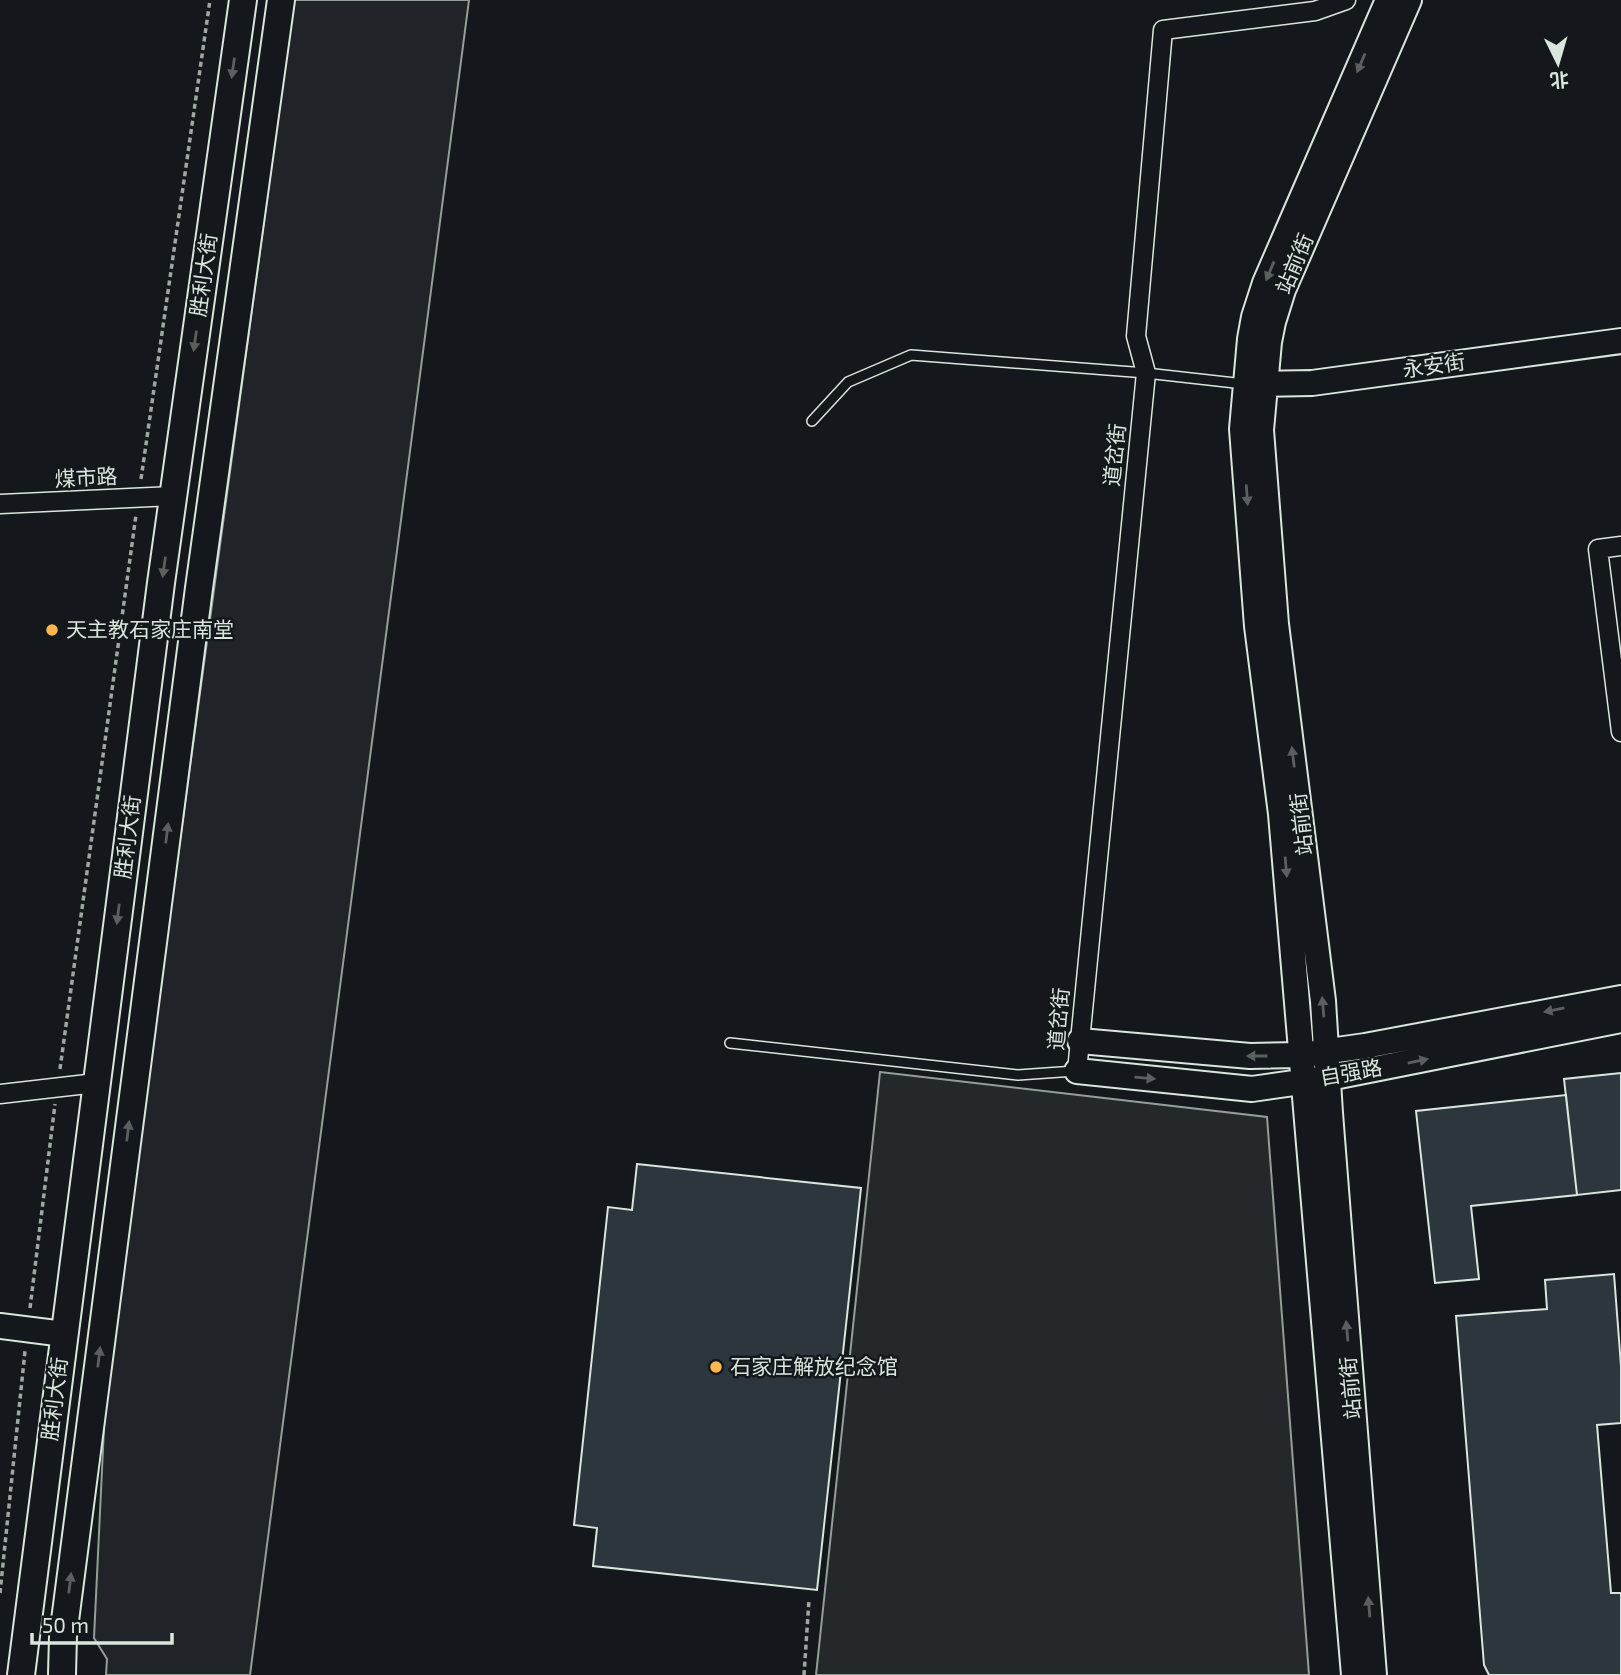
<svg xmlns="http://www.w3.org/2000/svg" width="1621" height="1675" font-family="'Exo 2','Noto Sans SC',sans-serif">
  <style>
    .green { fill: #202428; stroke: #939e99; stroke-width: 2 }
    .parking { fill: #24282b; stroke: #939e99; stroke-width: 2 }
    .building { fill: #2c363c; stroke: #d8e6dc; stroke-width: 2 }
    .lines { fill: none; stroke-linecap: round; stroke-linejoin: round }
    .lane-casing { stroke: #d8e6dc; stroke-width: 12 }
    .street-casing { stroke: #d8e6dc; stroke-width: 21 }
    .secondary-casing { stroke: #d8e6dc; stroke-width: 28 }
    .primary-casing { stroke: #d8e6dc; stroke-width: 30 }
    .path { stroke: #9da8a2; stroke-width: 3.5; stroke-dasharray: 5 3.5; stroke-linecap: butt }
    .lane { stroke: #14181c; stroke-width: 9 }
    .street { stroke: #14181c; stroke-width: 18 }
    .secondary { stroke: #14181c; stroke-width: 24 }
    .primary { stroke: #14181c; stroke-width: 26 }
    .oneway { fill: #59605f }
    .poi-dot { fill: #ffb74d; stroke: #14181c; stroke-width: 2.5 }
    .labels { text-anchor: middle; stroke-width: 5; stroke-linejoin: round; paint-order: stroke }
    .street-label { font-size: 21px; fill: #d8e6dc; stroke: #14181c }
    .poi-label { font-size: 21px; fill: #d8e6dc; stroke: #14181c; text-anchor: start }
  </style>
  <rect width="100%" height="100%" fill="#14181c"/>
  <path class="green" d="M294 0H469L250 1675H106L107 1659 94 1638 106 1386Z"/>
  <path class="parking" d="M880 1072 1267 1117 1309 1675H816Z"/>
  <path class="building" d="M1621 1073V1190L1577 1195 1564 1079Z
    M1566 1095 1577 1195 1471 1206 1479 1279 1435 1283 1416 1111Z
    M637 1164 861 1188 817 1590 593 1566 597 1528 574 1525 608 1207 632 1210Z
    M1614 1274 1621 1366V1423L1597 1425 1611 1593H1621V1675H1489L1484 1665 1456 1316 1547 1309 1545 1280Z"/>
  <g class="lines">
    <defs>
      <path id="lane" d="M812 421 848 382 911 355 1146 373 1244 384
        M730 1043 1018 1075 1075 1071"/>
      <path id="street" d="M0 504 173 496
        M1621 546 1598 549 1621 732
        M1077 1071 1146 373 1136 336 1163 30 1315 11 1346 0
        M0 1094 96 1083"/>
      <path id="secondary" d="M1250 384 1312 383 1621 341
        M1080 1041 1250 1056 1301 1055 1365 1046 1621 998
        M1077 1071 1252 1089 1329 1078 1621 1020
        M0 1326 64 1334
        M1354 1675 1281 814 1257 626 1242 429 1250 339 1254 317 1265 283 1388 0
        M1374 1675 1330 1113 1323 1001 1276 624 1261 430 1269 342 1273 322 1283 290 1409 0"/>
      <path id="primary" d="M21 1675 161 583 243 0
        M62 1675 63 1636 199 588 281 0"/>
    </defs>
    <use href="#lane" class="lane-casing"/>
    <use href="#street" class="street-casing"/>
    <use href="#secondary" class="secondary-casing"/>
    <use href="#primary" class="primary-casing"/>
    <path class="path" d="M141 479 210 0
      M60 1069 136 515
      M30 1308 55 1104
      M0 1593 25 1351
      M804 1675 809 1600"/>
    <use href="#lane" class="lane"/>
    <use href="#street" class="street"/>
    <use href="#secondary" class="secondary"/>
    <use href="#primary" class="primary"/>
  </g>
  <defs><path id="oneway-solid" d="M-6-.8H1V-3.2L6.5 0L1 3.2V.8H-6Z" transform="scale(1.75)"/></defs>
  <g class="oneway">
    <use href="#oneway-solid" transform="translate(1361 63) rotate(113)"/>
    <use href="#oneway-solid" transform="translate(233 68) rotate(98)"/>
    <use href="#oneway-solid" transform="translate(1270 271) rotate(113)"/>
    <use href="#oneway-solid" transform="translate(195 341) rotate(98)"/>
    <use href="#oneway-solid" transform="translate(1247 495) rotate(86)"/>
    <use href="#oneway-solid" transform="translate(164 567) rotate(98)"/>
    <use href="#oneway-solid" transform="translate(1293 757) rotate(-97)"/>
    <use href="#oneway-solid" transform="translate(167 833) rotate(-83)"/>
    <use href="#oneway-solid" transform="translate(1286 867) rotate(85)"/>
    <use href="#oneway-solid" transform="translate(118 914) rotate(97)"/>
    <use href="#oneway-solid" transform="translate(1323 1007) rotate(-95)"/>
    <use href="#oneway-solid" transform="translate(1554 1010) rotate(169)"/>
    <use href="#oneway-solid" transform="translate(1257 1056) rotate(-180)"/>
    <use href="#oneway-solid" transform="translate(1418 1061) rotate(-11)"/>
    <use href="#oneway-solid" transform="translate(1145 1078) rotate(5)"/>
    <use href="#oneway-solid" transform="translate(128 1131) rotate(-83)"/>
    <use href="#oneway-solid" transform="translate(1347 1331) rotate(-95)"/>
    <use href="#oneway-solid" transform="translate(99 1357) rotate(-83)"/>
    <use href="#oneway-solid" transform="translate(70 1583) rotate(-83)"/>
    <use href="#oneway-solid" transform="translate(1369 1607) rotate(-95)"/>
  </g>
  <g class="poi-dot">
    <circle cx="52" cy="630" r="7"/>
    <circle cx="716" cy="1367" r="7"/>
  </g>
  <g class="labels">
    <g class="street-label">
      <text transform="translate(1295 264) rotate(-67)" y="7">站前街</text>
      <text transform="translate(204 275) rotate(-82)" y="7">胜利大街</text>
      <text transform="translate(1434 366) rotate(-8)" y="7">永安街</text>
      <text transform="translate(1115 455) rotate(-84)" y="7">道岔街</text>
      <text transform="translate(86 478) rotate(-3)" y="7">煤市路</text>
      <text transform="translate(1302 824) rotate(-97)" y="7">站前街</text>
      <text transform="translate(128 837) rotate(-83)" y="7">胜利大街</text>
      <text transform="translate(1059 1019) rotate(-85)" y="7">道岔街</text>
      <text transform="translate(1351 1073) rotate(-10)" y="7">自强路</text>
      <text transform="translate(1351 1388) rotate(-95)" y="7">站前街</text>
      <text transform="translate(55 1399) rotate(-83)" y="7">胜利大街</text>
    </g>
    <g class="poi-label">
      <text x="66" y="637">天主教石家庄南堂</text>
      <text x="730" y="1374">石家庄解放纪念馆</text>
    </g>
  </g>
  <g transform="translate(1558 63) rotate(175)" stroke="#14181c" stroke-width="5" paint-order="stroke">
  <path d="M0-5L12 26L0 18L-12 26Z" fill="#d8e6dc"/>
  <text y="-10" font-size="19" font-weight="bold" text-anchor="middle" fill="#d8e6dc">北</text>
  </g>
  <path d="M32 1633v10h140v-10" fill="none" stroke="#d8e6dc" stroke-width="3.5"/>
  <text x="42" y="1633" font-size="21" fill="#d8e6dc" stroke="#14181c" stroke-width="5" paint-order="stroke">50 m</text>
</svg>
